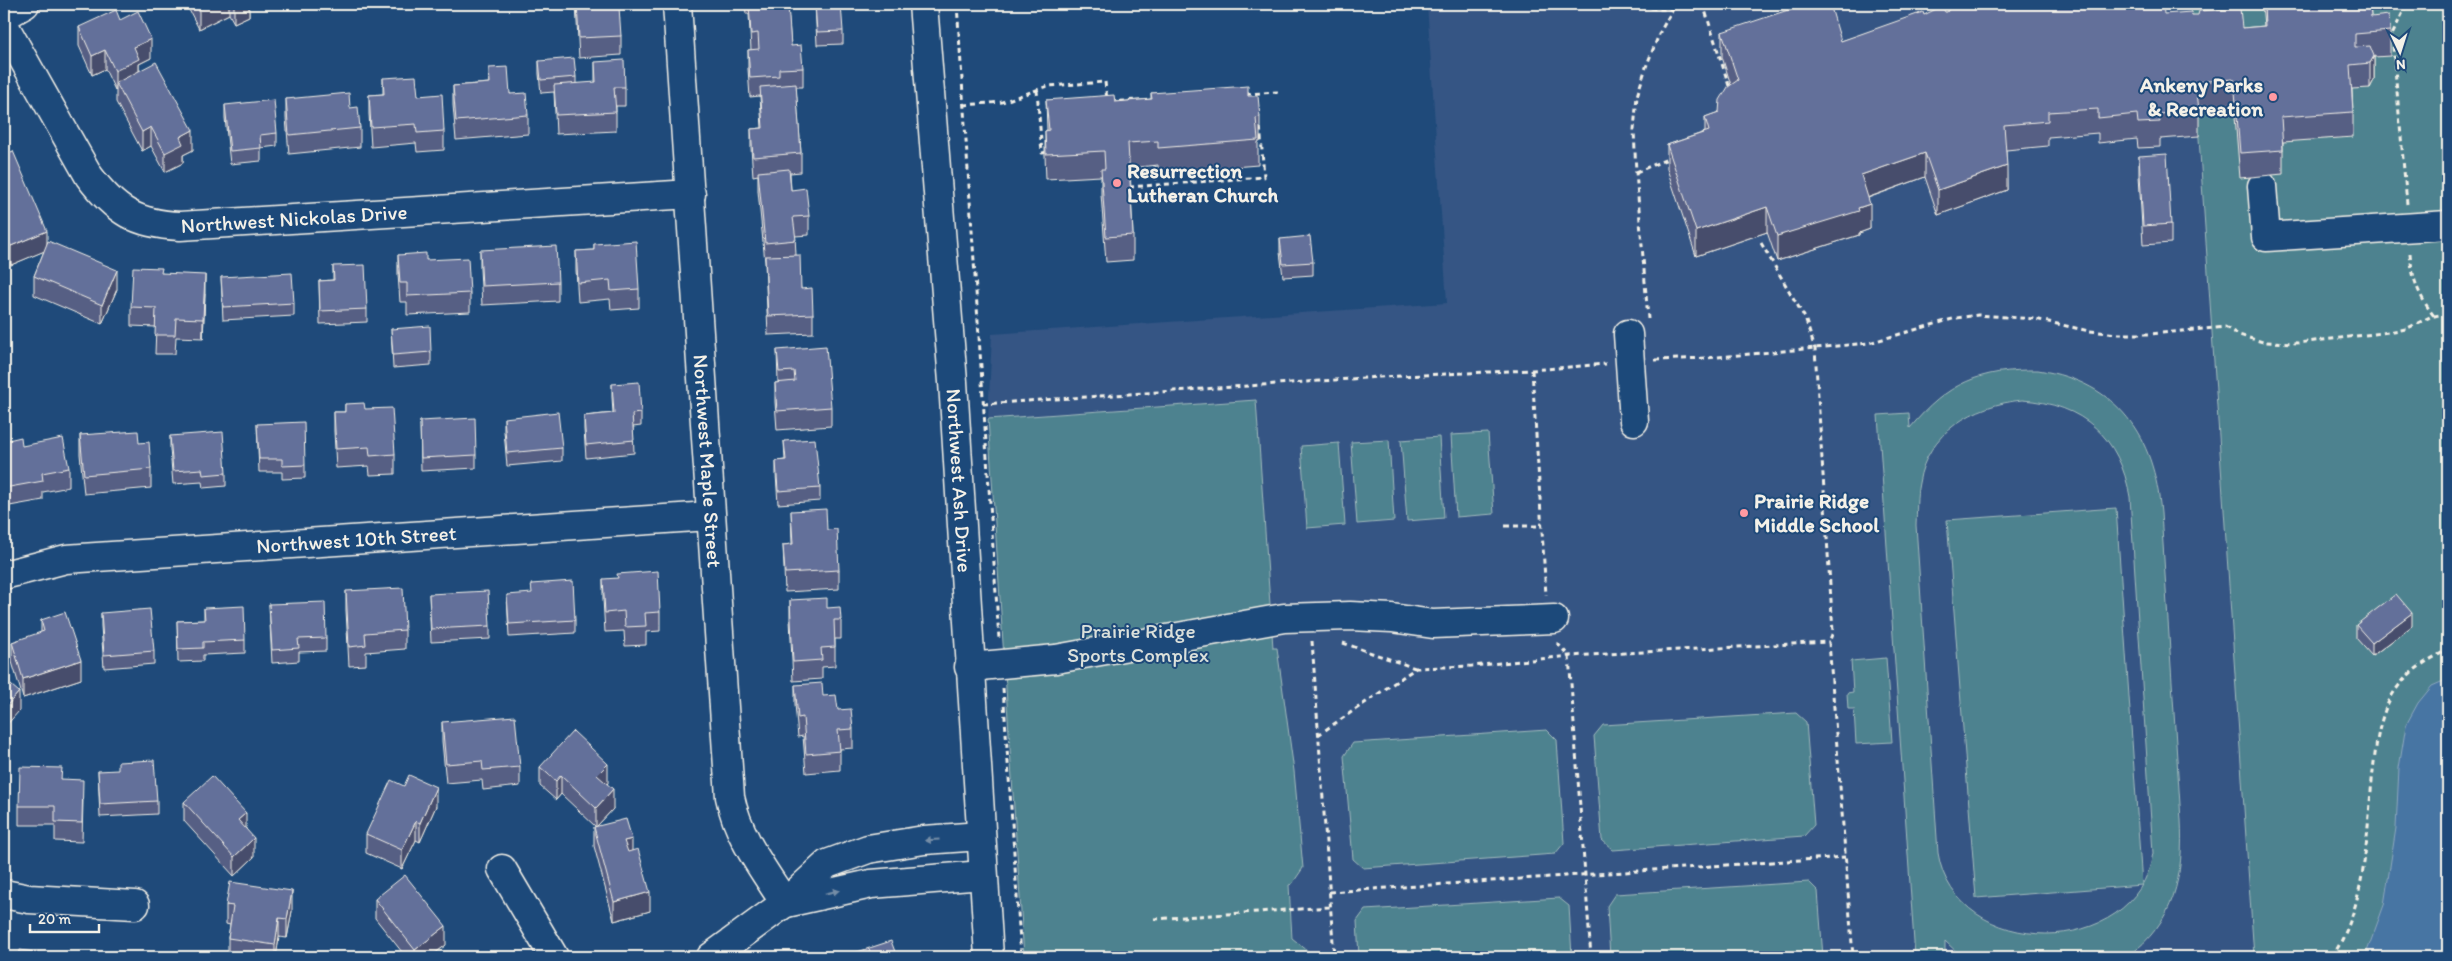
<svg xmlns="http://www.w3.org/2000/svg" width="2452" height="961" font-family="Itim,sans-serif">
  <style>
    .built { fill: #345584 }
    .green { fill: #4e828f; stroke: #a1babc; fill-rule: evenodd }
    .water { fill: #4775a3; stroke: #8ca7bf }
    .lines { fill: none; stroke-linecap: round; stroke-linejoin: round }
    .minor-casing { stroke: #f4f1e8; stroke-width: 31 }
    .path { stroke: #f4f1e8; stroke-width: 3; stroke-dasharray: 5 4; stroke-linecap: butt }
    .minor { stroke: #1f4a7a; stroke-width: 28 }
    .wall { fill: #565f84; stroke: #f4f1e8 }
    .shaded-wall { fill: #464e6c; stroke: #f4f1e8 }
    .building { fill: #646f9a; stroke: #f4f1e8 }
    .oneway { fill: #748da6 }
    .poi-dot { fill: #ff9aa2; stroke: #1f4a7a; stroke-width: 2 }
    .labels { text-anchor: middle; stroke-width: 4; stroke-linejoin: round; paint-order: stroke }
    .poi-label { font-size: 21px; font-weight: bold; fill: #f4f1e8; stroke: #1f4a7a; text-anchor: start }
    .street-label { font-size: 21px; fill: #f4f1e8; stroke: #1f4a7a }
    .park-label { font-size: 21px; fill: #dbe0db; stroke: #1f4a7a }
  </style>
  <rect width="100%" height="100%" fill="#1f4a7a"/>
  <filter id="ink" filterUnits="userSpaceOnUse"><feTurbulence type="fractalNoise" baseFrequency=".02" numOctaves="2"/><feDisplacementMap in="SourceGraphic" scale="10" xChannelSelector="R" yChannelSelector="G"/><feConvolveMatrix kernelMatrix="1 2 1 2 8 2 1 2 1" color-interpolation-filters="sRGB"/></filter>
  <g filter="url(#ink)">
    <path class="built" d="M1427 4H2190L2254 957H1294L1256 401 988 419 992 334 1447 303Z"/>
    <path class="green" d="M2190 4H2448V957H2254Z
      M2038 370C2119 383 2154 436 2161 513L2181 820C2184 876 2175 922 2127 957H1962L1945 941V957H1915L1878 415 1909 413 1910 428C1947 383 1980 369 2038 370ZM2022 400C2083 404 2120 437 2130 497L2153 853C2137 961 1955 961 1938 853L1916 525C1917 511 1916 497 1919 483 1927 432 1974 405 2022 400Z
      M1256 400 1273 648H1277L1294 771 1303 868 1292 884 1289 885 1292 938 1308 951V957H1024L988 419Z
      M1488 433 1494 514 1456 517 1451 435Z
      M1439 437 1444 518 1407 521 1401 440Z
      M1389 440 1394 521 1357 524 1351 442Z
      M1339 443 1345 525 1307 528 1301 446Z
      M2116 508 2142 885 1976 898 1947 520Z
      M1886 658 1892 742 1856 744 1854 709H1848L1847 693 1853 692 1851 661Z
      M1796 713 1806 722 1814 825 1804 836 1613 850 1602 840 1594 736 1603 725Z
      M1547 730 1557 740 1564 843 1555 854 1363 868 1353 859 1344 756 1353 743Z
      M1809 882 1818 891 1823 957H1610L1607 906 1615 894Z
      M1559 898 1569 906 1572 957H1359L1357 921 1365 910Z"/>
    <path class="water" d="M2448 679V957H2365L2384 905 2396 828 2399 768 2406 725 2418 703 2432 686Z"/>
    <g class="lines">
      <defs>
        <g id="minor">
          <path id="s1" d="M677 4 730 797C738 837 763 869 785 903"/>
          <path id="s2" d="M923 4 953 382 989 957"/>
          <path d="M4 16 25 4"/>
          <path id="s3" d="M4 25 89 176C115 211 136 224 180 226L691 194"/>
          <path d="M2262 186 2266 237 2448 225"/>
          <path d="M1628 334 1634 421"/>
          <path id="s4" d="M4 575 66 559 710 516"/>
          <path d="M969 667 1056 659 1284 618 1350 616 1392 618 1433 624 1554 619"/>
          <path d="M502 869 554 957"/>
          <path d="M4 894 29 899 135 905"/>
          <path d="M786 903 871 884 983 875"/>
          <path d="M711 957 785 903 827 864 868 849 924 840 981 836"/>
        </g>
      </defs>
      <use href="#minor" class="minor-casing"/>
      <path class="path" d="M957 4 999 639
        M1633 4 1657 9H1673
        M1703 4 1730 89
        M1915 4 1920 17
        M1037 90 1042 153 1048 152
        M1246 94 1278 92
        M1111 102 1137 100
        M964 105 1002 102 1048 86 1105 82 1107 100
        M1155 166 1156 184
        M1190 170 1192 182
        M1636 172 1670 158
        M1129 187 1264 177 1260 124
        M2407 204 2392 35 2407 4
        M1761 243 1805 318 1815 349 1833 632 1829 642 1853 957
        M2410 253C2412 278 2418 295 2434 316
        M1648 319 1636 172 1634 130 1637 96 1646 67 1660 32 1673 9 1680 4
        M1655 360 1707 358 1869 343 1956 318 1978 315 2035 319 2089 331 2119 334H2151L2225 327 2239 335 2263 342 2298 343 2382 333 2406 329 2430 317 2448 313
        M1532 370 1546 595
        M983 404 1379 377 1532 370 1606 364
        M1505 526H1542
        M1312 641 1334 957
        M1343 643 1415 668
        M1557 643 1569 656 1591 957
        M1003 688 1021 957
        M1318 735 1416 668 1472 666 1569 656 1829 642
        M1329 892 1845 857
        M1154 919 1330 907
        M2332 957C2368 903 2366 833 2373 771 2376 744 2380 710 2397 688 2410 670 2429 659 2448 650"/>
      <use href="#minor" class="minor"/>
    </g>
    <path class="wall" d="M186 4H249V16L234 23 229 14 199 29Z
      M576 4H612V8L621 36V55L579 58Z
      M745 4H799V9L788 10 791 46 803 68V87H796L801 153V172L790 173 791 190 809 216V235L795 236 796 255 801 289 813 314V333L768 335 765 262 758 191V175L753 176 751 148V129L762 128 760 96 750 97 748 69V50H751L749 14H746Z
      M815 4 843 31V44L817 45Z
      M2262 4H2370L2371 17 2390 31V56L2374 57V80L2370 88 2352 89 2353 112V137L2283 142V174L2240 178 2234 104 2199 106V136L2160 139V147L2138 148 2137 139 2098 143V133L2048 137V146L2006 150 2007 190 1938 215 1925 177 1868 198 1870 229 1859 233V235L1777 261 1767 232 1696 256 1667 169V145L1705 132V117L1719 112 1731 85 1722 57V32L1841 41 1924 15 1947 12 2192 15 2242 28 2264 26Z
      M120 20 151 58 139 64V70L193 150 183 155V163L165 172 151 146 142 151 116 102V89L115 90 105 69 92 75 79 46V27Z
      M539 61 576 77V84L595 83V62L625 87V106H616V131L556 134 554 92 541 93 539 74Z
      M489 68 528 115V134L456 140 453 105V86L489 83Z
      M383 78 418 96 444 131V150L417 152 416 143 371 147 369 114V95L383 94Z
      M1151 93 1248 96 1260 117V142H1258V165L1158 173V165L1130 168 1133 235V260L1106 262 1101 194V176L1046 179 1045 155V131L1047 130 1046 100 1115 102 1151 99Z
      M286 99 350 108 360 128V147L289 154 286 118Z
      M225 105 277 133V146L261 148V161L230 164 225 118Z
      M4 155 47 246 117 289 102 324 34 295V276L44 251 11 265 4 249Z
      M2139 156 2171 224V243L2143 245 2139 175Z
      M1280 239 1313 262V275L1283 277 1280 252Z
      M594 244 639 289V308L611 310 610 299 578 302 576 270V251L594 250Z
      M480 250 558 282V301L482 305 480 269Z
      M398 255 426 260 470 293V312L407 315V302H400L398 274Z
      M333 266 367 309V322L320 324 319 281 333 280Z
      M162 273 205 294 203 338 176 337 175 354H155L156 327 131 326V307Z
      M221 277 294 303V316L223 320Z
      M391 329 431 352V365L393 368Z
      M777 350 831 407V426L777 430 775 402V383H778Z
      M612 384 641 413V426L633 427 634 453 586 458 584 429V416L613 413 612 397Z
      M345 404 365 409 395 454V474L370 475 369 466 336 468 334 431V412H345Z
      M504 418 562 448V461L507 466 504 431Z
      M420 421 476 455V468L421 471Z
      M257 424 305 465V478L282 479V472H259Z
      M80 435 139 443 151 469V488L84 494 80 454Z
      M170 436 226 473V486L203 488 202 482 173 484 170 449Z
      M4 441 69 468V487L43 492V500L4 507Z
      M784 441 820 488V501L778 504 776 474V461L785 460Z
      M791 511 827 530 839 570V589L785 592 783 545 792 544Z
      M603 579 660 612V631L646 632V645L625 646 624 631 605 632 603 599Z
      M346 591 405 630V649L366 652V665L349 666 346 610Z
      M429 594 490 626V639L431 642Z
      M507 595 575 620V633L509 637Z
      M790 600 827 608 841 620V639H835V666L822 667V679L793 681 790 619Z
      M269 604 326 638V651L299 652V661L272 663Z
      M204 608 245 640V653L203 655V661L178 662 177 621 204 620Z
      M101 613 154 651V664L104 668 101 626Z
      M41 620 81 679 23 698 12 662V642L41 633Z
      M2356 625 2412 626 2372 656 2356 638Z
      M795 685 823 696 838 710 853 729V748L840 749V770L806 773 803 736 798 737 795 704Z
      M442 722 520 767V786L483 790 482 780 446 783 442 741Z
      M540 767 608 783 607 784 613 809 596 827 632 851 650 911 614 921 594 846V827H596L561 794 556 800 540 786Z
      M98 771 157 801V814L100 817Z
      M62 779 83 799 82 842 55 841V825H19V806Z
      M184 802 246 829 254 857 234 876 184 821Z
      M436 806 420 842 416 840 402 869 366 853V834Z
      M375 899 446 945 430 957H406L375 918Z
      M226 905 292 911 287 938 279 937 276 957H228V938L230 925 226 924Z"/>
    <path class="shaded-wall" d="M210 4H229V14L199 29V9Z
      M234 4H249V16L234 23Z
      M151 39V58L139 64V78L116 83V89L115 90V71L134 47Z
      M105 50V69L92 75V56Z
      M2374 56V80L2370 88V63Z
      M151 127V146L142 151V132Z
      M193 130V150L183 155V163L165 172V153L180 137Z
      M1925 153V177L1861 200V175Z
      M2007 166V190L1938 215V190Z
      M1870 204V229L1859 233V235L1777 261V236Z
      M1767 207V232L1696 256V231Z
      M47 231V250L11 265V246Z
      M117 270V289L102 324V305Z
      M205 275V294L203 338V319Z
      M2412 613V626L2372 656V643Z
      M81 660V679L23 698V679Z
      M19 692V711L4 728V709Z
      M608 764V783L597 794V775Z
      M561 775V794L556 800V781Z
      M436 787V806L420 842V823Z
      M613 789V809L596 827V808Z
      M246 813V832L238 820Z
      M416 821V840L402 869V850Z
      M254 838V857L234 876V857Z
      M632 839V858L624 860V841Z
      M292 891V911L287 938V919Z
      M650 892V911L614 921V902Z
      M279 918V937L276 957H275V945Z
      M446 926V945L430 957H415V950Z"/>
    <path class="building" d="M196 4H210L199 9Z
      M577 4H612V8L619 7 621 36 579 38Z
      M773 4H788L791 46 801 45 803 68 779 69V76L750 78 748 50 759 49 758 33 751 34 749 5Z
      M815 4H841L843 31 817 32Z
      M1806 4H1830L1841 41 1923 12 1924 15 1942 6 1945 12H1947L1951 6 1956 4H2163L2164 14 2191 12 2192 15H2198L2199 11 2240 8 2242 28 2265 26 2264 4H2370L2371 17 2389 15 2390 31 2355 34V47L2370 46 2374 56 2370 63 2350 65 2353 112 2281 117 2283 150 2240 153 2234 79 2196 82 2199 111 2159 114 2160 122 2138 123 2137 114 2098 118V109L2048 112V121L2004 125 2007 166 1938 190 1925 153 1861 175 1870 204 1858 208 1859 211 1777 236 1767 207 1696 231 1667 145 1709 131 1705 117 1719 112 1720 100 1728 87 1738 80 1722 32Z
      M116 10 120 20 138 11 151 39 134 47 139 59 115 71 105 50 92 56 79 27Z
      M574 58 576 77 541 80 539 61Z
      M624 60 625 87H614L616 112 556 115 554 85 596 82 595 62Z
      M156 62 193 130 180 137 183 144 165 153 151 127 142 132 116 83Z
      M508 67 510 94 526 93 528 115 456 121 453 86 490 83 489 68Z
      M416 76 418 96 442 94 444 131 417 133 416 124 371 127 369 95 384 94 383 78Z
      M796 84 801 153 753 157 751 129 763 128 760 87Z
      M1248 86V96H1258L1260 117 1256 118 1258 140 1158 148V141L1128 143 1133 235 1106 237 1101 169H1105L1104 151 1046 154 1045 131 1049 130 1046 100 1114 95 1115 102 1152 99 1151 93Z
      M349 93 350 108 358 107 360 128 289 135 286 99Z
      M274 100 277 133 260 135 261 148 230 151 225 105Z
      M13 151 47 231 11 246 4 230V155Z
      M2167 154 2171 224 2143 226 2139 156Z
      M789 169 791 190 806 188 809 216 793 217 796 240 765 243 758 172Z
      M1310 236 1313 262 1283 264 1280 239Z
      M48 241 117 270 102 305 34 276Z
      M636 241 639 289 611 291 610 280 578 283 576 251 594 250V244Z
      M556 246 558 282 482 286 480 250Z
      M426 253V260L468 258 470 293 407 296V283H400L398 255Z
      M800 255 801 289 812 288 813 314 768 316 765 256Z
      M365 265 367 309 320 311 319 281 334 280 333 266Z
      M133 267 162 268 161 273 205 275 203 319 176 318 175 335H155L156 308 131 307Z
      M292 273 294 303 223 307 221 277Z
      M430 326 431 352 393 355 391 329Z
      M826 346 831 407 777 411 775 383 795 381 794 371 779 372 777 350Z
      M639 382 641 413 632 414 634 440 586 445 584 416 614 413 612 384Z
      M364 403 365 409 392 408 395 454 370 456 369 447 336 449 334 412H345V404Z
      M558 412 562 448 507 453 504 418Z
      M475 418 476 455 421 458 420 421Z
      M304 422 305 465 282 466V459H259L257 424Z
      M138 431 139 443 149 442 151 469 84 475 80 435Z
      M223 432 226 473 203 475 202 469 173 471 170 436Z
      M21 437 22 446 63 438 69 468 42 473 43 481 4 488V455H6L4 441Z
      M815 439 820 488 778 491 776 461 786 460 784 441Z
      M826 509 827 530 837 529 839 570 785 573 783 545 793 544 791 511Z
      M658 571 660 612 645 613 646 626 625 627 624 611 605 613 603 579 618 578 617 574Z
      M573 581 575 620 509 624 507 595 532 593 531 584Z
      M403 588 405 630 365 633 366 645 349 647 346 591Z
      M488 591 490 626 431 629 429 594Z
      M2396 594 2412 613 2372 643 2356 625Z
      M827 598V608L840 607 841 620H834L835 647 821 648 822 660 793 662 790 600Z
      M325 602 326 638 298 639 299 648 272 650 269 604Z
      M244 606 245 640 203 642V648L178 649 177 621 205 620 204 608Z
      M150 609 154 651 104 655 101 613Z
      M65 612 81 660 23 679 12 642 44 631 41 620Z
      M4 679 19 692 4 709Z
      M822 683 823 696 836 695 838 710 851 709 853 729 838 730 840 751 806 754 803 717 798 718 795 685Z
      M515 716 520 767 483 770 482 761 446 764 442 722Z
      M573 731 608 764 597 775 613 789 596 808 561 775 556 781 540 767Z
      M154 760 157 801 100 804 98 771 118 770V762Z
      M20 767 62 768 61 779 83 780 82 823 55 822V806H19Z
      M409 775 436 787 420 823 416 821 402 850 366 834 391 780 404 786Z
      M212 776 246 813 238 820 254 838 234 857 184 802Z
      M626 819 632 839 624 841 628 852 638 849 650 892 614 902 594 827Z
      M405 875 446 926 415 950 375 899Z
      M230 882 292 891 287 919 279 918 275 945 228 938 233 906 226 905Z
      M891 941 897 957H842Z
      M20 950 48 954V957H4V953L19 956Z
      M210 953 212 957H201Z"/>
    <defs><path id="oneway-solid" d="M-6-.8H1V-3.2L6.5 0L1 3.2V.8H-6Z" transform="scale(1.25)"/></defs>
    <g class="oneway">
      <use href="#oneway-solid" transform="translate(932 840) rotate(176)"/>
      <use href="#oneway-solid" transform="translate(832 892) rotate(-13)"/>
    </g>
  </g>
  <g class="poi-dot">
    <circle cx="2273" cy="97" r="5"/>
    <circle cx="1117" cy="183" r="5"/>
    <circle cx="1744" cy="513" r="5"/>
  </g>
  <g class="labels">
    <g class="poi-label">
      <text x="2263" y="92" text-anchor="end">Ankeny Parks<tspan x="2263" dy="24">&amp; Recreation</tspan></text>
      <text x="1127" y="178">Resurrection<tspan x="1127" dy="24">Lutheran Church</tspan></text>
      <text x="1754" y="508">Prairie Ridge<tspan x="1754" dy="24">Middle School</tspan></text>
    </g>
    <g class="street-label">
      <text dy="7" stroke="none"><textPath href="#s3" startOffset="396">Northwest Nickolas Drive</textPath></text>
      <text dy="7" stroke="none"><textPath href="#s1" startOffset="458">Northwest Maple Street</textPath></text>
      <text dy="7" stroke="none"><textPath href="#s2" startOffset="478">Northwest Ash Drive</textPath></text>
      <text dy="7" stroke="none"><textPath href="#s4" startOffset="355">Northwest 10th Street</textPath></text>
    </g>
    <g class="park-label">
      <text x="1138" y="638">Prairie Ridge<tspan x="1138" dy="24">Sports Complex</tspan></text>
    </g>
  </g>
  <rect width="2452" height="961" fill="none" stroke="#1f4a7a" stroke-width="20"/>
  <rect x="10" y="10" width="2432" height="941" fill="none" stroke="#f4f1e8" stroke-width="2" filter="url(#ink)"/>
  <g transform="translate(2400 52) rotate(176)" stroke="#1f4a7a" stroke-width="4" paint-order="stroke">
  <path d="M0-4L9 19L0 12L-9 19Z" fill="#f4f1e8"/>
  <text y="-8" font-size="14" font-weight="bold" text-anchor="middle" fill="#f4f1e8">N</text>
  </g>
  <path d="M30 924v8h69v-8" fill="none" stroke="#f4f1e8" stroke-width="2.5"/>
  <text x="38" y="924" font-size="15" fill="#f4f1e8" stroke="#1f4a7a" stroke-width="4" paint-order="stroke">20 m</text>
</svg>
